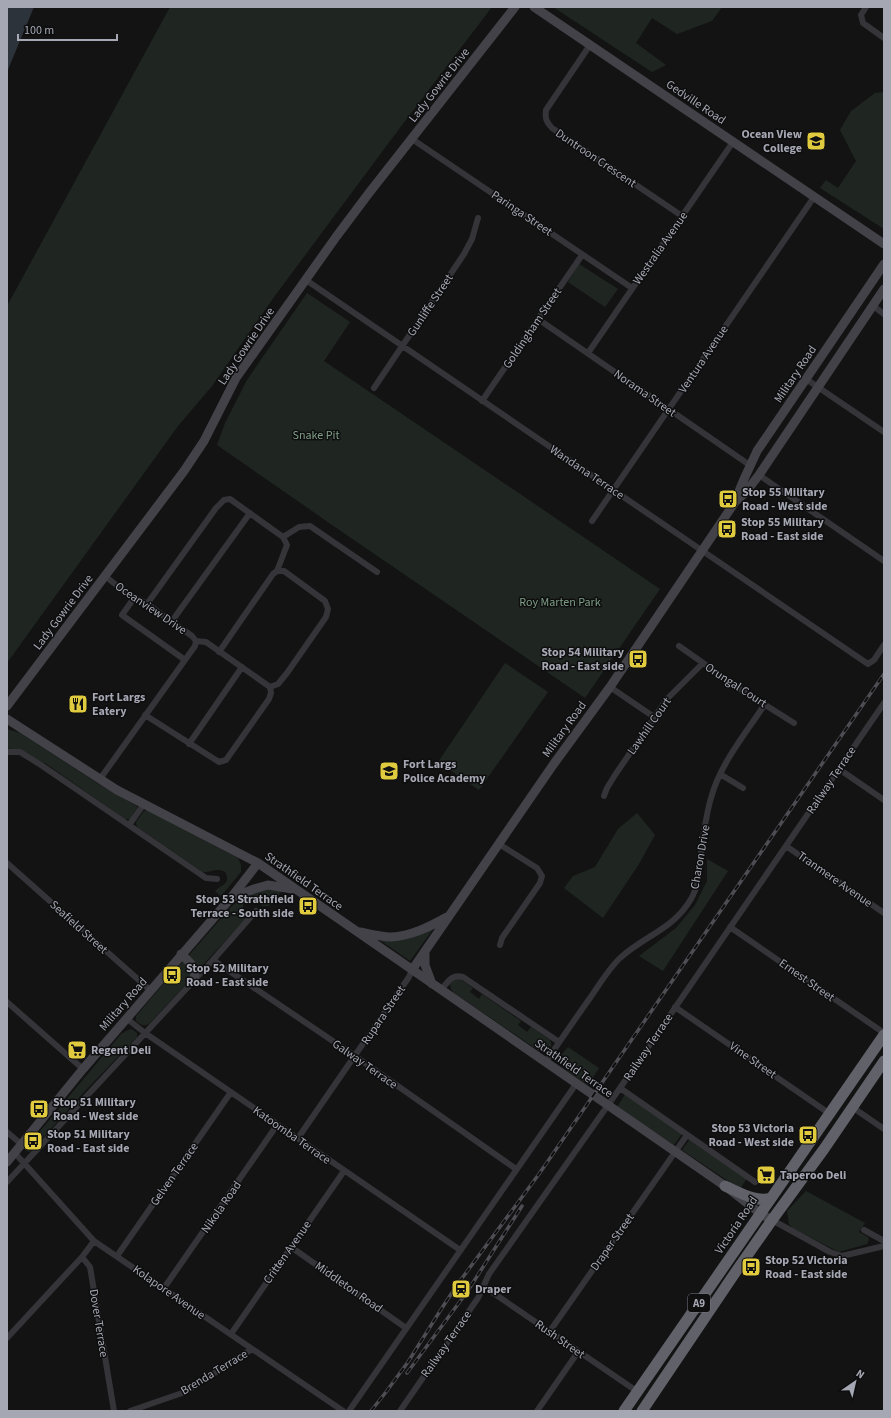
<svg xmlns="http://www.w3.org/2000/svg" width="891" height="1418" font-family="'Source Sans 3',sans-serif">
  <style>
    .green { fill: #1f2621 }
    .water { fill: #2d333b }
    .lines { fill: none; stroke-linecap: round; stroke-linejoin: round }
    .street { stroke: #343439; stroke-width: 6 }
    .secondary { stroke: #424248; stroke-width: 9 }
    .highway { stroke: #606169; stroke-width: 11 }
    .rail-casing { stroke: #4d4d53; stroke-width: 3.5 }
    .rail { stroke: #0e0e0f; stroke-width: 2; stroke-dasharray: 6; stroke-linecap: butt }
    .labels { text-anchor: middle; stroke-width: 3; stroke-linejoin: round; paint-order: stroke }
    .shield { fill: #0e0e0f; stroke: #787982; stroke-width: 1 }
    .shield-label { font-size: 11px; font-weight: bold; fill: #a5a7b3 }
    .street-label { font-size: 12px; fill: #a5a7b3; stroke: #0e0e0f }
    .poi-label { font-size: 12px; font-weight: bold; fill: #a5a7b3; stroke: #0e0e0f; text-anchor: start }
    .park-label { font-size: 12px; fill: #7e9d86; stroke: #0e0e0f }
  </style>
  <rect width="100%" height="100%" fill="#131314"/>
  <path class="green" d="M170 7H492L402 125 274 297 212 386 178 426 7 663V306Z
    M553 7H722L712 21 677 34 652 18 636 43 666 65 652 72Z
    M884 92V229L820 188 826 180 838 188 856 161 840 130 851 111 875 93Z
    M579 264 618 289 605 307 568 282Z
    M307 293 350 322 324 361 660 589 585 698 335 527 217 445 225 423 247 380Z
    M505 663 548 692 479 790 438 762Z
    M7 729 20 733 97 783 137 806V808L130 819H125L45 763C31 759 22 747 7 749Z
    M147 810 238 858 241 865V872L221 896 215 891C220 885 232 884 225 872 216 867 211 873 203 872L137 827 136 822 144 811Z
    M637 813 655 835 639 864 603 918 564 888 573 876 595 867 618 829Z
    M707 859 728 871 663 971 639 956 676 928 695 905 707 881Z
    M270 887 283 890 269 906H262L258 900 253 898 245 901 243 905 245 920 198 970 189 956 190 954 231 907 243 897Z
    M436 925 410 961 377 938Z
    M182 962H187L192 973 189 981 149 1024C143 1027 140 1024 136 1021V1016Z
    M454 979H460L473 988 470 992 479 999 482 994 521 1021 518 1025 527 1032 531 1027 550 1040C552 1044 552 1046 549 1050L542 1051 538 1050 454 993 451 989 450 984Z
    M132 1029 137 1033V1037L86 1090 30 1152 26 1151V1148L121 1034 128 1030Z
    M568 1047 599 1068 588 1085 566 1070 562 1054Z
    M626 1093 683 1132 674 1145 617 1107Z
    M690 1139 747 1178 740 1189 682 1150Z
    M806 1191 865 1223 859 1232 868 1237 869 1240 867 1244 839 1252 792 1228 789 1224 787 1211Z"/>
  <path class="water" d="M7 7H34L7 72Z"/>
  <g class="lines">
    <path class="street" d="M866 7 861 15 863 23 884 38
      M590 45 546 110C545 118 546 122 552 128L682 216
      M412 139 632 288
      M306 280 868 664 874 660 884 645
      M873 306 884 314
      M538 319 751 466
      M588 353 733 142
      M806 379 884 432
      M374 388 464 254 472 239 478 218
      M482 401 582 255
      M759 475 884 561
      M592 521 814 197
      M283 537 299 527 310 526 377 572
      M105 576 125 592 147 604 192 636 196 641
      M134 598 122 615 185 660
      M147 604 216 508 224 500 230 499 283 537 287 545 277 571
      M172 621 250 513
      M679 646 740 689 794 723
      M219 652 273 574 277 571H284L325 601 328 609 326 617 287 673 278 684 270 687
      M610 687 654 717
      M145 715 219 762 226 760 269 699 271 693 270 687 206 642 196 641
      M189 744 242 667
      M7 752H20L41 765 206 878 217 879
      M839 769 884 800
      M720 774 743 788
      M100 779 195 646 196 641
      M604 796 607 788 615 775 667 699 703 663
      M129 825 144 804
      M499 844 537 868 542 876 540 883 502 938 500 945
      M786 846 884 913
      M7 863 150 990
      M730 927 884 1033
      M213 960 355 1056 516 1169
      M441 990C448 982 451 974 463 977L559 1042
      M7 1002 83 1069
      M675 1007 830 1114
      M126 1018 145 1033 460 1250
      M545 1063C560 1041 575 1019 590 998 599 985 608 970 619 959 643 936 673 930 691 899 698 887 699 874 700 861 703 840 705 818 711 798 720 764 746 733 765 704
      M620 1088 755 1182
      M852 1107 884 1129
      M7 1132 21 1144
      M298 1138 409 977 412 970
      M14 1152 94 1241 343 1411
      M7 1182 213 960 256 911
      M772 1220 830 1252 842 1256 884 1246
      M864 1230 884 1241
      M94 1241 82 1257 90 1267 114 1411
      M291 1247 406 1328
      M117 1256 231 1092
      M483 1286 638 1392
      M164 1288 277 1125
      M550 1331 687 1135
      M231 1334 344 1171
      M7 1338 82 1257
      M130 1411 185 1392 252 1349
      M349 1411 576 1084
      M400 1411 478 1298 489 1274 620 1088 884 703
      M537 1411 578 1352"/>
    <path class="secondary" d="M534 7 884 244
      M736 500C741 483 750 467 757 451L884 264
      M7 706 184 471 204 441 236 378 336 237 369 193 515 7
      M7 719 117 790 258 863 725 1186 761 1214 772 1220
      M231 898 254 889 268 885 292 889
      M360 932C370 934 381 937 391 937 411 936 429 927 447 917
      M425 951V965L432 984
      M181 954C190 963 199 968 193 981
      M412 970 553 765 610 687 735 502 745 493 759 475 884 289
      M7 1162 83 1069 230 899 258 863"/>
    <path class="highway" d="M725 1186C739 1192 756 1203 771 1198
      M624 1411 884 1035
      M642 1411 737 1270 772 1220 824 1149 884 1061"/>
    <defs>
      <path id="rail" d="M407 1373 467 1292 522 1206
        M371 1411 386 1392 408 1362 440 1311 457 1285 539 1174 884 674"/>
    </defs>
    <use href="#rail" class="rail-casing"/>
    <use href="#rail" class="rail"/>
  </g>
  <defs>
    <symbol id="school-square" viewBox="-11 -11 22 22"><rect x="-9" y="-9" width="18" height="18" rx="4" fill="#e0cb3f" stroke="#0e0e0f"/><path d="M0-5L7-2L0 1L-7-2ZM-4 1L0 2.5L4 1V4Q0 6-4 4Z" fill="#111"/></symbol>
    <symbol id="bus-square" viewBox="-11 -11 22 22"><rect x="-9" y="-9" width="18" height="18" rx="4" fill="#e0cb3f" stroke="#0e0e0f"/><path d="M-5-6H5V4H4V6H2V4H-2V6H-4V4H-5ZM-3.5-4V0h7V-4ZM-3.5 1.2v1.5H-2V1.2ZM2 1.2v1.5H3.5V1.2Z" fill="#111"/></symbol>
    <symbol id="restaurant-square" viewBox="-11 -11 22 22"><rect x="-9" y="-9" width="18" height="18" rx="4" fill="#e0cb3f" stroke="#0e0e0f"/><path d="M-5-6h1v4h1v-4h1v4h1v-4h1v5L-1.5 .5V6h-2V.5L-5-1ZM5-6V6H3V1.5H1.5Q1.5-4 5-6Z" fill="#111"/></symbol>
    <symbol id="university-square" viewBox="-11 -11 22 22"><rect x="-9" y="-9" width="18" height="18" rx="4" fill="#e0cb3f" stroke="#0e0e0f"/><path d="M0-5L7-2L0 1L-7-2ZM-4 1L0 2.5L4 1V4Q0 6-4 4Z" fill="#111"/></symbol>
    <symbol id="supermarket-square" viewBox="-11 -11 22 22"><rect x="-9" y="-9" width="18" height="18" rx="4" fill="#e0cb3f" stroke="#0e0e0f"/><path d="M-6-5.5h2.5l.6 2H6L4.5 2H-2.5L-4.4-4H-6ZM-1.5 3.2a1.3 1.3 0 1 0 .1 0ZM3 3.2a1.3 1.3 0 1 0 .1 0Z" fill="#111"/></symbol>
    <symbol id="station-square" viewBox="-11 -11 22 22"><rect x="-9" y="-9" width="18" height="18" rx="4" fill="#e0cb3f" stroke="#0e0e0f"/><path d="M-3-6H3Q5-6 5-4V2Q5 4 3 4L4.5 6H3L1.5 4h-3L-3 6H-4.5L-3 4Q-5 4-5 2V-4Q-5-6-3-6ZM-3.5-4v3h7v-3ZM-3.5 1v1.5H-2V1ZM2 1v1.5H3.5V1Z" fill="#111"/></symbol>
  </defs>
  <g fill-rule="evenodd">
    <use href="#school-square" x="805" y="130" width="22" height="22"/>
    <use href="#bus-square" x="717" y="488" width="22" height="22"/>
    <use href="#bus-square" x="716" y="518" width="22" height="22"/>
    <use href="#bus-square" x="627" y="648" width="22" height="22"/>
    <use href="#restaurant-square" x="67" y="693" width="22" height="22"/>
    <use href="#university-square" x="378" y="760" width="22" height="22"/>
    <use href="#bus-square" x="297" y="895" width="22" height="22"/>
    <use href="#bus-square" x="161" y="964" width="22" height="22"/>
    <use href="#supermarket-square" x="66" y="1039" width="22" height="22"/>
    <use href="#bus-square" x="28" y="1098" width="22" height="22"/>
    <use href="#bus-square" x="797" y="1124" width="22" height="22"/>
    <use href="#bus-square" x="22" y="1130" width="22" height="22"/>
    <use href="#supermarket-square" x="755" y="1164" width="22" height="22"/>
    <use href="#bus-square" x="740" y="1256" width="22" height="22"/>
    <use href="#station-square" x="450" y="1278" width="22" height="22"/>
  </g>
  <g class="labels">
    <rect class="shield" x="688" y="1294" width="22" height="18" rx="3"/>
    <g class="shield-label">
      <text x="699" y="1307">A9</text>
    </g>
    <g class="street-label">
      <text transform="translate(439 85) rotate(-52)" y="4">Lady Gowrie Drive</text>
      <text transform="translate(696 102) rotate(34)" y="4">Gedville Road</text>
      <text transform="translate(596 158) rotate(34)" y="4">Duntroon Crescent</text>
      <text transform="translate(522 213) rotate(34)" y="4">Paringa Street</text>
      <text transform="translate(660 248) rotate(-55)" y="4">Westralia Avenue</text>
      <text transform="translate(430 305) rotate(-56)" y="4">Gunliffe Street</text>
      <text transform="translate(532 328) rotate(-56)" y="4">Goldingham Street</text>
      <text transform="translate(246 346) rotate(-56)" y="4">Lady Gowrie Drive</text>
      <text transform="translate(703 359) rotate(-56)" y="4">Ventura Avenue</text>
      <text transform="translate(795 374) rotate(-56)" y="4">Military Road</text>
      <text transform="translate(645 393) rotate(35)" y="4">Norama Street</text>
      <text transform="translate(587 472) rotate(34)" y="4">Wandana Terrace</text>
      <text transform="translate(151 608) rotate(34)" y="4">Oceanview Drive</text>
      <text transform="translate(63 612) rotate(-53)" y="4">Lady Gowrie Drive</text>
      <text transform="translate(736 685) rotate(33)" y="4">Orungal Court</text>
      <text transform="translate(649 726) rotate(-55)" y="4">Lawhill Court</text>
      <text transform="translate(564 729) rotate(-54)" y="4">Military Road</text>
      <text transform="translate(831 780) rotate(-56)" y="4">Railway Terrace</text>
      <text transform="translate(700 857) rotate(-80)" y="4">Charon Drive</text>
      <text transform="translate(835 879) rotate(35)" y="4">Tranmere Avenue</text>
      <text transform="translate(304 881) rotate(35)" y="4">Strathfield Terrace</text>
      <text transform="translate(79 927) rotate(42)" y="4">Seafield Street</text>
      <text transform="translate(807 980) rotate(35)" y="4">Ernest Street</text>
      <text transform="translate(123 1004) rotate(-49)" y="4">Military Road</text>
      <text transform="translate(383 1015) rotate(-56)" y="4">Rupara Street</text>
      <text transform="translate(648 1047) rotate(-56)" y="4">Railway Terrace</text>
      <text transform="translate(753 1060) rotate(35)" y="4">Vine Street</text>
      <text transform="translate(365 1064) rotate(35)" y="4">Galway Terrace</text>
      <text transform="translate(574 1068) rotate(35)" y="4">Strathfield Terrace</text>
      <text transform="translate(292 1135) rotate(35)" y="4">Katoomba Terrace</text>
      <text transform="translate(174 1174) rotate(-55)" y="4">Gelven Terrace</text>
      <text transform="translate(221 1207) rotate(-55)" y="4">Nikola Road</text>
      <text transform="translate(736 1225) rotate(-56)" y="4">Victoria Road</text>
      <text transform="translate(612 1242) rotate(-55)" y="4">Draper Street</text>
      <text transform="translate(287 1252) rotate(-55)" y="4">Critten Avenue</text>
      <text transform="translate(349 1287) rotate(35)" y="4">Middleton Road</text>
      <text transform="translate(169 1292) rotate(35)" y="4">Kolapore Avenue</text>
      <text transform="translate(99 1323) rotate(81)" y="4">Dover Terrace</text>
      <text transform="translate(560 1339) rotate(35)" y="4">Rush Street</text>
      <text transform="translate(446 1344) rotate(-55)" y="4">Railway Terrace</text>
      <text transform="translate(214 1372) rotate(-31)" y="4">Brenda Terrace</text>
    </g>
    <g class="poi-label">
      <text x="802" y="138" text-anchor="end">Ocean View<tspan x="802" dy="14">College</tspan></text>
      <text x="742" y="496">Stop 55 Military<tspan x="742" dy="14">Road - West side</tspan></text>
      <text x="741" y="526">Stop 55 Military<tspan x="741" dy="14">Road - East side</tspan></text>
      <text x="624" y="656" text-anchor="end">Stop 54 Military<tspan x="624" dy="14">Road - East side</tspan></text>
      <text x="92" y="701">Fort Largs<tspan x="92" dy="14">Eatery</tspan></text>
      <text x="403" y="768">Fort Largs<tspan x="403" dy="14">Police Academy</tspan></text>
      <text x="294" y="903" text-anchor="end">Stop 53 Strathfield<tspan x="294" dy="14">Terrace - South side</tspan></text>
      <text x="186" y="972">Stop 52 Military<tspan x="186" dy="14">Road - East side</tspan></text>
      <text x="91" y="1054">Regent Deli</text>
      <text x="53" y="1106">Stop 51 Military<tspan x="53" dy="14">Road - West side</tspan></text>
      <text x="794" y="1132" text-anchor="end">Stop 53 Victoria<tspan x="794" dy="14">Road - West side</tspan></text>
      <text x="47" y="1138">Stop 51 Military<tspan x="47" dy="14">Road - East side</tspan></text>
      <text x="780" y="1179">Taperoo Deli</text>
      <text x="765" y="1264">Stop 52 Victoria<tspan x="765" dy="14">Road - East side</tspan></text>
      <text x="475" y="1293">Draper</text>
    </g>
    <g class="park-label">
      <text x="316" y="439">Snake Pit</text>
      <text x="560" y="606">Roy Marten Park</text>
    </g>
  </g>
  <rect width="891" height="1418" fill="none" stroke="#a5a7b3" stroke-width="16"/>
  <g transform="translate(855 1382) rotate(34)" stroke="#0e0e0f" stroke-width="3" paint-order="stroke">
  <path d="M0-3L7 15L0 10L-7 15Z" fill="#a5a7b3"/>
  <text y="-6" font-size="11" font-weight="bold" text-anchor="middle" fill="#a5a7b3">N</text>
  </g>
  <path d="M18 34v6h99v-6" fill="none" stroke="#a5a7b3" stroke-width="2"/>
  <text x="24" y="34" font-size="12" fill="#a5a7b3" stroke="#0e0e0f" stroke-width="3" paint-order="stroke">100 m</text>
</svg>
